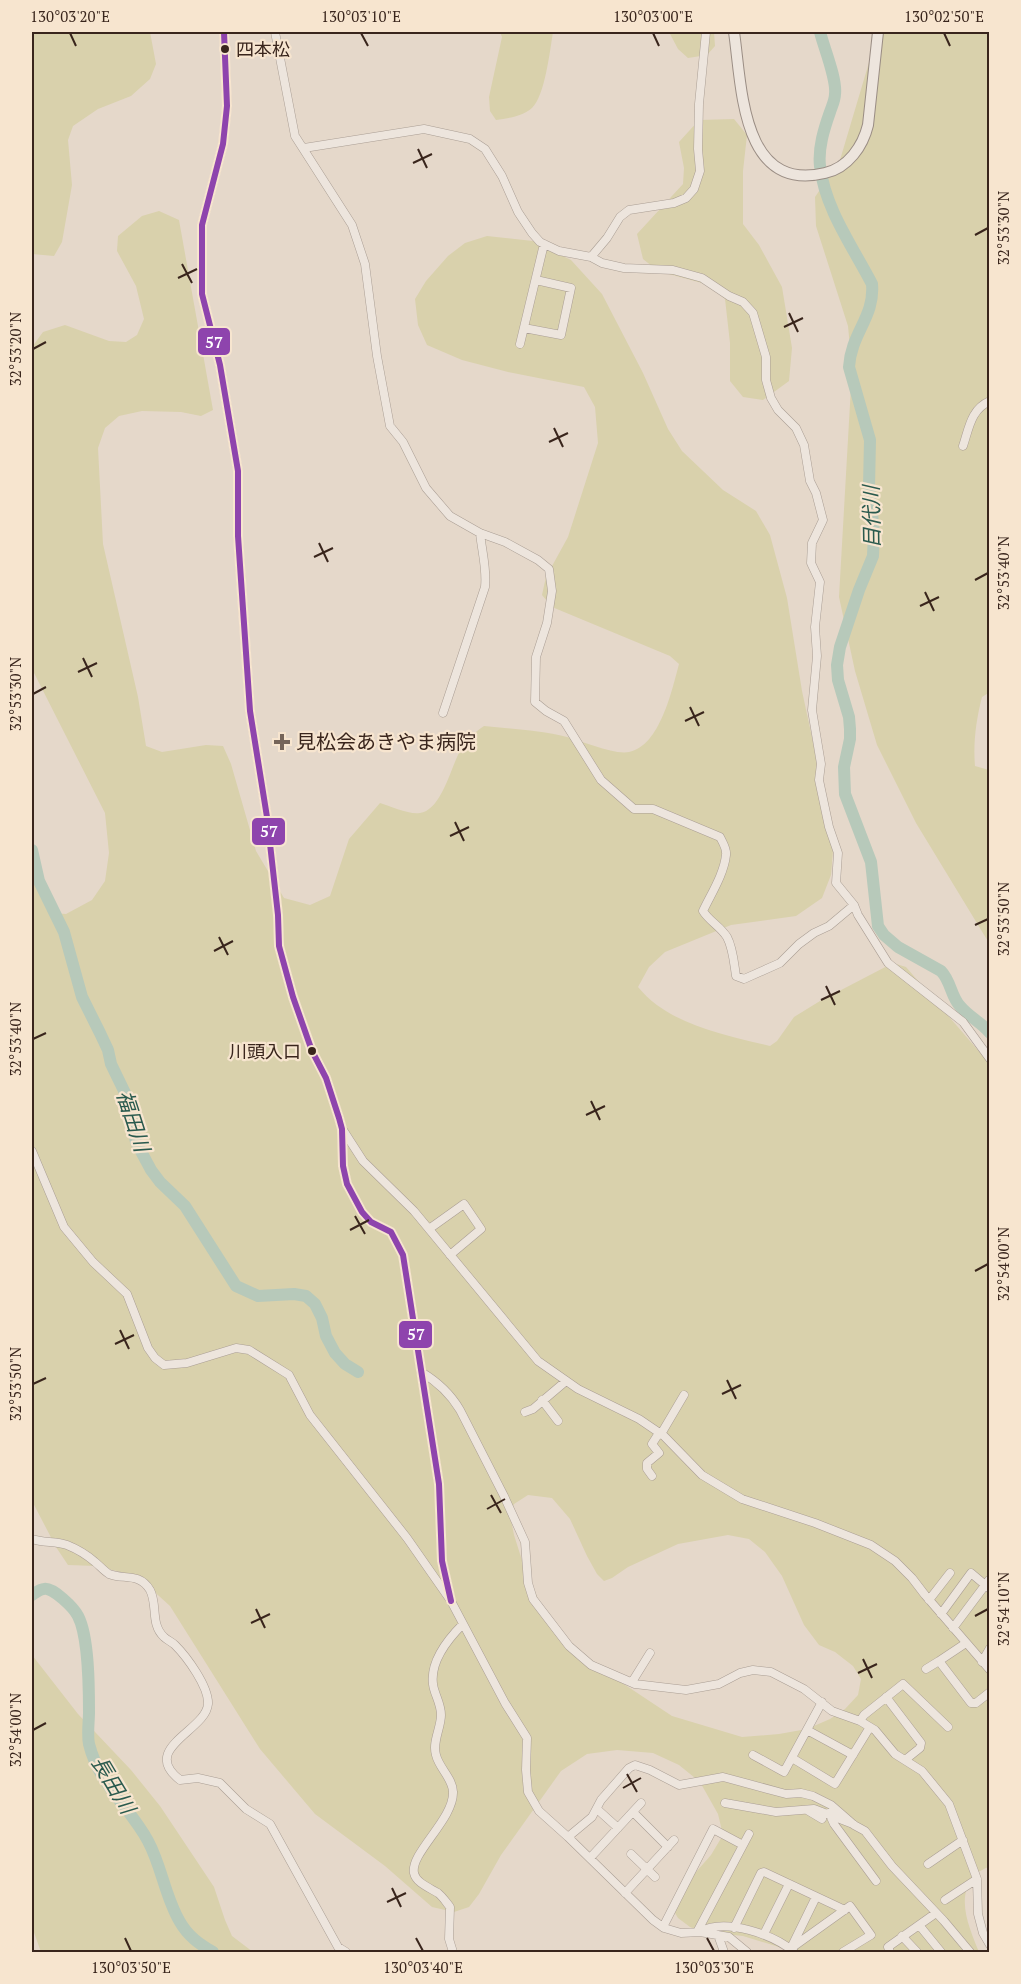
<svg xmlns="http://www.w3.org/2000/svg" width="1021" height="1984" font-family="'PT Serif','Noto Sans JP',serif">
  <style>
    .green { fill: #d9d1ac; fill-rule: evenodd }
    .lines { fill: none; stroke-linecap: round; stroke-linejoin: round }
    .river { stroke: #b7c9ba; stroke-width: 12 }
    .street-casing { stroke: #aa9e94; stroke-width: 9 }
    .secondary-casing { stroke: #9a8d84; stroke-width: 12 }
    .street { stroke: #ede5dd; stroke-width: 8 }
    .secondary { stroke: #ede5dd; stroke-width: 10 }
    .bus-1-casing { stroke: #f7e5cf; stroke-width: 10 }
    .bus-1 { stroke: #8e44ad; stroke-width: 6 }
    .ticks { fill: none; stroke: #39251c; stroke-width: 2 }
    .bus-dot { fill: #39251c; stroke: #f7e5cf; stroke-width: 2 }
    .poi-dot { fill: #756459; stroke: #f7e5cf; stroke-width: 2 }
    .labels { text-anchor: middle; stroke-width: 4.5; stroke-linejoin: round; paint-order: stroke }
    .bus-label { font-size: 18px; fill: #39251c; stroke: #f7e5cf; text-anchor: start }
    .poi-label { font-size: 20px; fill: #39251c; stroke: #f7e5cf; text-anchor: start }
    .water-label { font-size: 21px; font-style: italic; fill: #2a5a4e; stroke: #f7e5cf }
    .line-badge { stroke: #f7e5cf; stroke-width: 2 }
    .badge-label { font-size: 16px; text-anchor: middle; font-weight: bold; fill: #fff }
    .neatline { fill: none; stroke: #39251c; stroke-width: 2 }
    .ticks-label { font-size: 15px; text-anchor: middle; fill: #39251c }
  </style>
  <rect width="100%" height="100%" fill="#e5d8ca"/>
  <path class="green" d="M32 32H150L156 64 150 79 131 96 98 109 73 126 68 140 72 185 62 242 54 256 32 254Z
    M500 32H553C550 50 545 96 532 108 521 117 509 118 496 120L490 111 489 97 502 37Z
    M669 32H714L715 46 707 55 688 58 678 49Z
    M876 32H989L990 692 982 697C976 720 973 744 975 766L989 770V943L916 823 877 745 855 671 839 597 852 369 848 326 816 226 815 197 840 160 873 49Z
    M734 119 747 135 743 171V224L759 245 782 287 792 348 789 381 763 400 743 397 730 381V343L725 299 709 285 658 271 643 259 637 234 683 184 684 168 679 142 699 120Z
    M159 211 179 220 213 410 201 416 181 412 142 411 119 416 105 428 98 448 103 544 138 697 146 746 162 752 206 745 223 746 231 764 256 851 284 898 310 905 330 896 349 839 380 803C390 806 410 815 420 813 442 810 451 766 461 749 467 739 475 732 484 726 511 729 540 730 567 737 582 741 614 755 629 752 660 746 672 690 679 664L670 656 552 607 542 595 546 577 568 537 598 443 595 407 584 387 508 372 462 360 427 345 418 325 415 299 426 281 448 256 465 243 487 236 533 241 571 260 602 294 643 373 668 429 682 451 723 490 756 511 770 535 787 598 802 691 834 839 831 875 822 898 796 916 731 925 665 952 649 967 638 987C669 1025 725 1035 770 1046L777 1041 794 1017 820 1001 893 963 906 967 989 1063 990 1866C984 1869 977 1872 974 1876 955 1898 970 1929 979 1952H795L743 1936 703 1932 690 1927 678 1918 672 1908 674 1897 711 1855 723 1835 718 1814 700 1782 679 1765 653 1753 617 1750 587 1754 561 1771 501 1855 479 1894 469 1907 454 1912 432 1907 385 1866 315 1814 260 1749 170 1606 137 1576 96 1566 68 1565 56 1547 32 1501V878L52 913 66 914 92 900 105 881 109 853 105 813 32 669V347L43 332 65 325 109 341 126 342 137 335 144 319 136 286 117 251 118 236 142 216ZM528 1495 552 1498 570 1519 587 1556 597 1574 604 1581 612 1578 628 1567 678 1544 728 1535 749 1539 765 1552 782 1576 804 1625 819 1645 835 1652 853 1666 861 1679 858 1695 845 1709 830 1719 807 1729 779 1734 742 1737 672 1716 580 1655 549 1622 526 1573 514 1535 510 1515 514 1504Z
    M32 1655 78 1714 131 1770 160 1806 214 1887 225 1920 232 1936 253 1952H41L32 1927Z"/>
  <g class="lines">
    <path class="river" d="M820 32C824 48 837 79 835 94 835 100 832 106 830 112 824 129 818 148 820 166 825 209 853 247 872 284 875 317 851 333 849 367L870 440 869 487 874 532 873 556 859 590 840 647 837 665 838 680 849 717 850 729V739L844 767 845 794 871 862 878 926 884 935 898 947 941 971C951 981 951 997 960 1006 969 1017 981 1022 990 1033
      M32 850 39 881 64 932 82 997 100 1033 108 1050 111 1064 127 1097 136 1142 151 1170 160 1182 185 1206 236 1286 258 1296 294 1294 306 1296 315 1304 322 1318 326 1336 335 1353 345 1364 358 1372
      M32 1595C35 1593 40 1589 44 1589 53 1587 74 1608 78 1616 89 1637 89 1688 89 1712 89 1722 87 1734 89 1744 99 1785 130 1807 148 1841 162 1867 165 1897 180 1922 188 1936 199 1944 213 1952"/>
    <defs>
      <path id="street" d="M224 32 227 106 223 144 202 225V294L220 365 238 471V536L250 711 267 817 278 915 279 946 293 997 312 1051 326 1078 339 1118 342 1129 343 1166 347 1184 362 1212 371 1222 391 1232 403 1255 439 1484 442 1561 451 1601
        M275 32 295 136 352 225 365 264 377 356 390 426 403 442 426 488 450 516 480 533 505 542 538 560 549 569 552 591 547 623 536 657 535 702 546 711 564 721 601 780 634 809H653L720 837C723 843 727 849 726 855 724 874 711 894 703 911 709 921 720 926 727 937 733 948 734 963 736 976L744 979 780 963 799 944 814 933 829 926 854 905
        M304 148 424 129 470 139 485 149 502 176 518 212 532 233 540 242 559 251 591 257 602 263 624 268 673 270 702 278 729 296 743 302 753 313 766 357V380L771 398 778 410 796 428 804 445 810 481 816 493 823 520 812 543 811 563 820 582 815 627 817 656 812 710 821 764 819 780 829 827 838 853 836 883 854 905 858 915 888 963 963 1022 990 1059
        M591 257 607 238 620 217 629 210 674 203 686 198 694 189 700 171 698 149 699 104 706 32
        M524 328 561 335 571 288 536 280
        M520 344 544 244
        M963 446C969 428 971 409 990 401
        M443 713 485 587C487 569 482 552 480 533
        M343 1130 363 1161 414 1211 538 1361 578 1389 639 1419 664 1436 702 1475 742 1499 815 1523 871 1545 895 1561 912 1578 925 1595 990 1670
        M32 1151 64 1227 93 1262 127 1294 148 1348 155 1358 164 1365 187 1363 236 1348 249 1350 289 1375 310 1415 407 1538 451 1601 505 1703 527 1738 526 1770 528 1792 539 1811 568 1837 653 1920 664 1928 681 1933 700 1932 729 1937 747 1952
        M429 1229 464 1204 481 1229 450 1255
        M421 1372C438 1382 450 1393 460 1410L504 1496 525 1542 528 1583 533 1599 569 1646 591 1665 635 1684 686 1690 719 1684 740 1673 753 1670 771 1672 804 1689 832 1711 860 1721 875 1730 895 1754 922 1771 949 1804 977 1879 978 1914 983 1933 990 1945
        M542 1400 558 1421
        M525 1412 533 1409 566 1381
        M661 1434 684 1395
        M652 1476 647 1469V1463L659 1453 652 1444 659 1433
        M32 1539C43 1543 56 1541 67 1545 77 1549 87 1555 95 1562 99 1565 104 1571 109 1574 123 1580 139 1572 150 1590 158 1605 150 1624 164 1637 167 1640 172 1642 175 1645 187 1657 209 1687 208 1704 206 1731 139 1748 180 1780L198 1778 220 1783 246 1809 270 1824 338 1947 346 1952
        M929 1600 950 1573
        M941 1614 971 1573 990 1589
        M953 1628 989 1580
        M966 1643 939 1661 971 1703H976L990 1692
        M982 1662 990 1648
        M926 1669 939 1661
        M632 1682 650 1653
        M886 1697 921 1743 920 1748 905 1760
        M860 1721 864 1715 903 1684 948 1727
        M807 1730 853 1755
        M753 1755 784 1772 822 1702
        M792 1758 835 1784 870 1727
        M725 1803 776 1812 814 1809 853 1824
        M597 1809 618 1828
        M807 1810 822 1819
        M633 1812 668 1847
        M829 1813 834 1824 876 1881
        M568 1837 592 1817 601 1800 629 1768 635 1765 650 1770 679 1785 723 1777 786 1794 801 1793 813 1796 831 1805 854 1825 865 1831 892 1866 944 1921 970 1952
        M631 1854 655 1877
        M590 1858 641 1803
        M928 1864 963 1840
        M625 1893 674 1840
        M945 1900 977 1879
        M919 1925 941 1952
        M663 1927 713 1829 743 1845
        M734 1928 761 1873 764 1872 845 1910
        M697 1932 749 1834
        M700 1932C725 1917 774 1935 794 1952
        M764 1934 789 1884
        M718 1935 724 1952
        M902 1936 917 1952
        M791 1948 816 1897
        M790 1949 850 1906 871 1935 843 1952
        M453 1952 449 1939 450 1907C446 1902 443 1897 438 1893 430 1888 416 1883 414 1873 410 1853 454 1819 453 1792 453 1779 439 1768 436 1755 432 1742 441 1728 441 1715 441 1703 434 1694 433 1684 430 1661 448 1639 463 1624
        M890 1952 888 1947 936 1913"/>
      <path id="secondary" d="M734 32C742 87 741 193 825 173 848 168 863 146 868 125L878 32"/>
    </defs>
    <use href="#street" class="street-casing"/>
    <use href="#secondary" class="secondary-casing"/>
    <use href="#street" class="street"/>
    <use href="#secondary" class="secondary"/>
    <defs>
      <path id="bus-1" d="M224 32 227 106 223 144 202 225V294L220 365 238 471V536L250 711 267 817 278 915 279 946 293 997 312 1051 326 1078 339 1118 342 1129 343 1166 347 1184 362 1212 371 1222 391 1232 403 1255 439 1484 442 1561 451 1601"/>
    </defs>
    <use href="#bus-1" class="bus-1-casing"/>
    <use href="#bus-1" class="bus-1"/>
  </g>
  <path class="ticks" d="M70 33 76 46M361 33 368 46M653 33 659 46M944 33 950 46M418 149 427 168M413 163 432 154M975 235 988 228M182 264 192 283M178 278 197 269M789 313 798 332M784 327 803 318M33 349 46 342M554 428 563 447M549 442 568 433M319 543 328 562M314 557 333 548M975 580 988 573M925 592 934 611M920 606 939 597M83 658 92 677M78 672 97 663M33 694 46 687M690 707 699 726M685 721 704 712M455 822 464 841M450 836 469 827M975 925 988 919M219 937 228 955M214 951 233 941M826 986 835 1005M821 1000 840 991M33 1039 46 1033M591 1101 600 1120M586 1115 605 1106M355 1216 365 1234M350 1230 369 1220M975 1271 988 1264M120 1330 129 1349M115 1344 134 1335M727 1380 736 1399M33 1384 46 1378M722 1394 741 1385M491 1495 501 1513M487 1509 505 1499M256 1609 265 1628M975 1616 988 1609M251 1623 270 1614M863 1659 872 1678M858 1673 877 1664M33 1730 46 1723M627 1774 637 1792M623 1788 641 1778M392 1888 401 1907M387 1902 406 1893M125 1938 131 1951M416 1938 423 1951M707 1938 714 1951"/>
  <g class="bus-dot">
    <circle cx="225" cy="49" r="5"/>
    <circle cx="312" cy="1051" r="5"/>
  </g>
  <path class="poi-dot" d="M279 733h6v6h6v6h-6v6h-6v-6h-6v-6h6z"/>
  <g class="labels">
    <g class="bus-label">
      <text x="236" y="56">四本松</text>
      <text x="301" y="1058" text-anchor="end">川頭入口</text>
    </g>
    <g class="poi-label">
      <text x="296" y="749">見松会あきやま病院</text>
    </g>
    <g class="water-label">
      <text transform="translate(872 517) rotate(-91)" y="7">目代川</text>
      <text transform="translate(133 1121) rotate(72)" y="7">福田川</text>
      <text transform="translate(113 1785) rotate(59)" y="7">長田川</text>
    </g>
  </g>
  <g class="line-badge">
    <rect x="197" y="327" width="34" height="29" rx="6" fill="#8e44ad"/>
    <rect x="251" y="817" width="35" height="29" rx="6" fill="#8e44ad"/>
    <rect x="398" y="1320" width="35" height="29" rx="6" fill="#8e44ad"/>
  </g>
  <g class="badge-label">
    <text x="214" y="348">57</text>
    <text x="269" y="837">57</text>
    <text x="416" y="1340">57</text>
  </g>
  <rect width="1021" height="1984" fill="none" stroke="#f7e5cf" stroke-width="66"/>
  <rect x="33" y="33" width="955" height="1918" class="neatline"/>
  <g class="ticks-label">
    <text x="70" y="22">130°03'20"E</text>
    <text x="361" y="22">130°03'10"E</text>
    <text x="653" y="22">130°03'00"E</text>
    <text x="944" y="22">130°02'50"E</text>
    <text transform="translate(1004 228) rotate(-90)" y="5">32°53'30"N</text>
    <text transform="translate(16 349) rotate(-90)" y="5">32°53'20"N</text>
    <text transform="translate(1004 573) rotate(-90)" y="5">32°53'40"N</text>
    <text transform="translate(16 694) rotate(-90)" y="5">32°53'30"N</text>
    <text transform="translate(1004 919) rotate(-90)" y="5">32°53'50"N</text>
    <text transform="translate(16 1039) rotate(-90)" y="5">32°53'40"N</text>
    <text transform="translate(1004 1264) rotate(-90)" y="5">32°54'00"N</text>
    <text transform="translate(16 1384) rotate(-90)" y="5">32°53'50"N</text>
    <text transform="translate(1004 1609) rotate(-90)" y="5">32°54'10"N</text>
    <text transform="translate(16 1730) rotate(-90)" y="5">32°54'00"N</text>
    <text x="131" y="1973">130°03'50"E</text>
    <text x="423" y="1973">130°03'40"E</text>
    <text x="714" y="1973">130°03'30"E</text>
  </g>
</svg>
